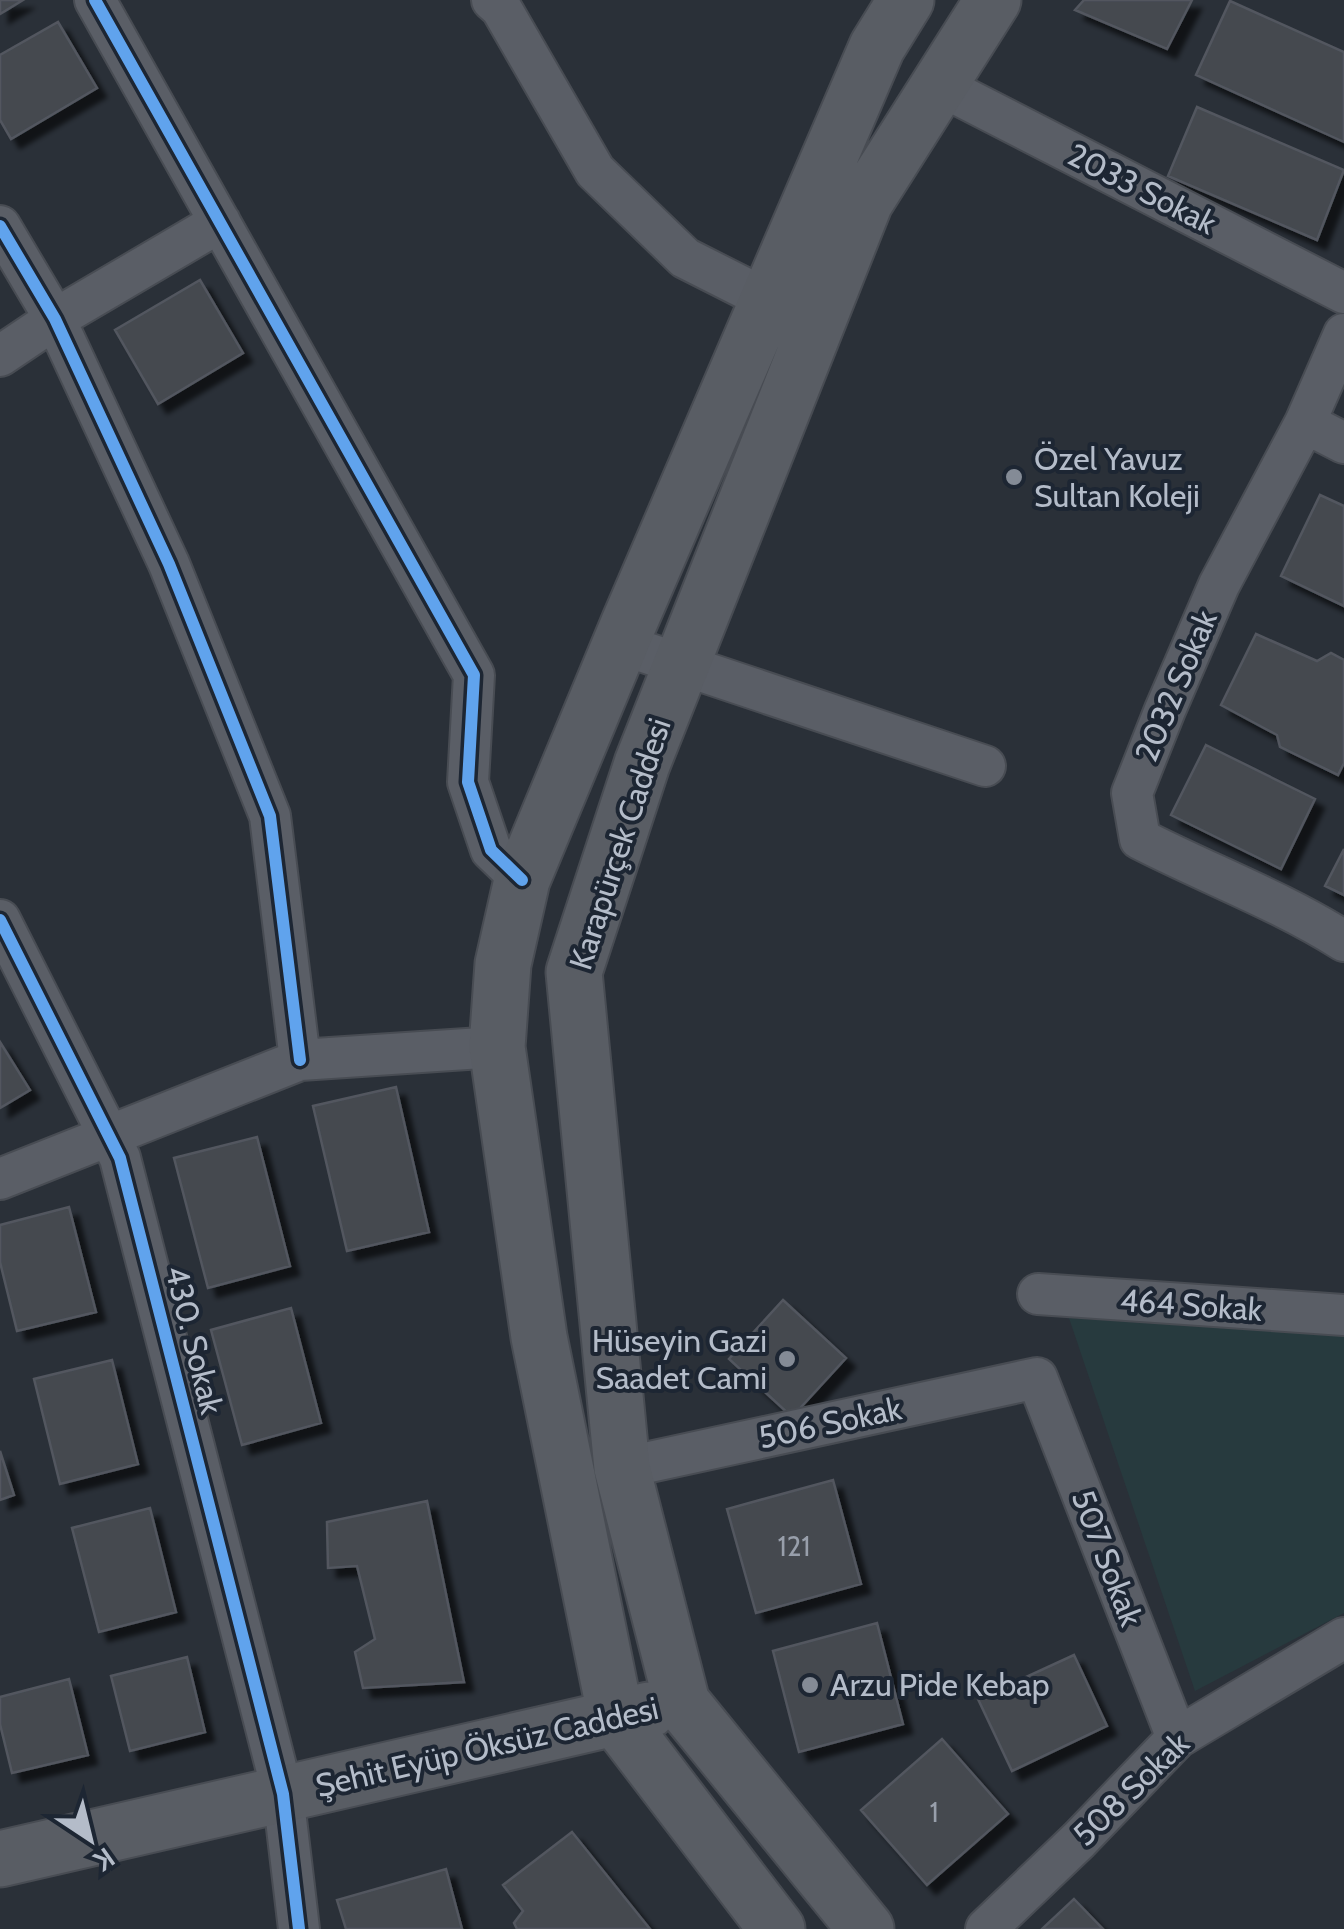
<svg xmlns="http://www.w3.org/2000/svg" width="1344" height="1929" font-family="Cabin,sans-serif">
  <style>
    .green { fill: #273a3e }
    .building { fill: #444950; stroke: #52575f; stroke-width: 2.5; filter: url(#shadow) }
    .lines { fill: none; stroke-linecap: round; stroke-linejoin: round }
    .street-casing { stroke: #484c53; stroke-width: 44 }
    .secondary-casing { stroke: #484c53; stroke-width: 59 }
    .street { stroke: #5a5e66; stroke-width: 40 }
    .secondary { stroke: #595d64; stroke-width: 55 }
    .cycleway-casing { stroke: #1d2633; stroke-width: 19 }
    .cycleway { stroke: #60a3ed; stroke-width: 12 }
    .poi-dot { fill: #848b96; stroke: #1d2633; stroke-width: 4 }
    .labels { text-anchor: middle; stroke-width: 8; stroke-linejoin: round; paint-order: stroke }
    .number-label { font-size: 28px; fill: #989fab }
    .street-label { font-size: 32px; fill: #b4bcc9; stroke: #1d2633 }
    .poi-label { font-size: 32px; fill: #b4bcc9; stroke: #1d2633; text-anchor: start }
  </style>
  <defs>
    <filter id="shadow"><feDropShadow dx="9" dy="9" stdDeviation="2.5" flood-color="#0009"/></filter>
  </defs>
  <rect width="100%" height="100%" fill="#2a3038"/>
  <path class="green" d="M1069 1318 1344 1336V1613L1195 1691Z"/>
  <path class="building" d="M0 0H23L0 14Z
    M1084 0H1192L1167 49 1075 10Z
    M1230 1 1344 52V142L1196 75Z
    M58 22 97 88 11 139 0 120V55Z
    M1197 107 1344 170 1317 240 1168 176Z
    M200 280 243 353 158 404 115 330Z
    M1320 495 1344 506V606L1281 576Z
    M1256 634 1317 661 1331 653 1344 660V763L1338 775 1280 747 1277 735 1221 705Z
    M1206 745 1315 799 1281 869 1171 815Z
    M1344 849V895L1325 886Z
    M0 1042 30 1090 0 1108Z
    M396 1087 429 1232 347 1251 313 1106Z
    M257 1137 290 1266 208 1288 174 1158Z
    M69 1207 96 1312 17 1331 0 1262V1225Z
    M783 1300 846 1358 792 1417 729 1359Z
    M291 1308 321 1423 242 1445 211 1330Z
    M112 1360 138 1464 60 1484 34 1379Z
    M0 1451 14 1495 0 1500Z
    M833 1480 861 1584 756 1613 727 1509Z
    M427 1501 464 1682 363 1688 355 1652 375 1639 357 1566 328 1568 327 1522Z
    M150 1508 176 1612 99 1632 72 1528Z
    M877 1623 903 1724 799 1752 773 1651Z
    M1074 1655 1107 1726 1012 1771 978 1699Z
    M187 1657 205 1732 130 1751 111 1676Z
    M69 1679 88 1755 12 1773 0 1724V1697Z
    M942 1739 1008 1814 927 1885 861 1810Z
    M572 1832 650 1929H517L514 1923 523 1911 503 1885Z
    M446 1869 462 1929H346L337 1900Z
    M1074 1899 1103 1929H1042Z"/>
  <g class="lines">
    <defs>
      <path id="street" d="M95 0 474 675 468 782 491 850 522 880
        M492 0 501 8 595 171 685 258 768 300
        M941 86 1344 293
        M0 226 55 319 169 564 270 816 300 1060
        M1344 334 1305 423 1219 585 1165 710 1132 793 1140 839C1208 874 1279 900 1344 941
        M0 356 55 319 220 222
        M1305 423 1344 443
        M620 644 985 766
        M0 920 120 1158 283 1794 299 1929
        M0 1179 300 1060 497 1047
        M1038 1294 1344 1315
        M622 1468 1037 1378 1177 1738
        M986 1929 1079 1840 1177 1738 1344 1638"/>
      <path id="secondary" d="M0 1859 649 1710
        M777 1929 616 1718 539 1337 497 1047 503 964 522 880 629 623 877 47 906 0
        M866 1929 682 1703 622 1468 574 972 642 764 865 202 993 0"/>
    </defs>
    <use href="#street" class="street-casing"/>
    <use href="#secondary" class="secondary-casing"/>
    <use href="#street" class="street"/>
    <use href="#secondary" class="secondary"/>
    <defs>
      <path id="cycleway" d="M95 0 474 675 468 782 491 850 522 880
        M0 226 55 319 169 564 270 816 300 1060
        M0 920 120 1158 283 1794 299 1929"/>
    </defs>
    <use href="#cycleway" class="cycleway-casing"/>
    <use href="#cycleway" class="cycleway"/>
  </g>
  <g class="poi-dot">
    <circle cx="1014" cy="477" r="10"/>
    <circle cx="787" cy="1359" r="10"/>
    <circle cx="810" cy="1685" r="10"/>
  </g>
  <g class="labels">
    <g class="number-label">
      <text x="794" y="1556">121</text>
      <text x="934" y="1822">1</text>
    </g>
    <g class="street-label">
      <text transform="translate(1142 189) rotate(27)" y="11">2033 Sokak</text>
      <text transform="translate(1176 686) rotate(-67)" y="11">2032 Sokak</text>
      <text transform="translate(620 844) rotate(-72)" y="11">Karapürçek Caddesi</text>
      <text transform="translate(1191 1305) rotate(4)" y="11">464 Sokak</text>
      <text transform="translate(194 1340) rotate(76)" y="11">430. Sokak</text>
      <text transform="translate(830 1423) rotate(-12)" y="11">506 Sokak</text>
      <text transform="translate(1107 1558) rotate(69)" y="11">507 Sokak</text>
      <text transform="translate(487 1747) rotate(-13)" y="11">Şehit Eyüp Öksüz Caddesi</text>
      <text transform="translate(1131 1789) rotate(-44)" y="11">508 Sokak</text>
    </g>
    <g class="poi-label">
      <text x="1034" y="470">Özel Yavuz<tspan x="1034" dy="37">Sultan Koleji</tspan></text>
      <text x="767" y="1352" text-anchor="end">Hüseyin Gazi<tspan x="767" dy="37">Saadet Cami</tspan></text>
      <text x="830" y="1696">Arzu Pide Kebap</text>
    </g>
  </g>
  <g transform="translate(90 1839) rotate(145)" stroke="#1d2633" stroke-width="8" paint-order="stroke">
  <path d="M0-8L18 38L0 25L-18 38Z" fill="#b4bcc9"/>
  <text y="-15" font-size="28" font-weight="bold" text-anchor="middle" fill="#b4bcc9">K</text>
  </g>
</svg>
